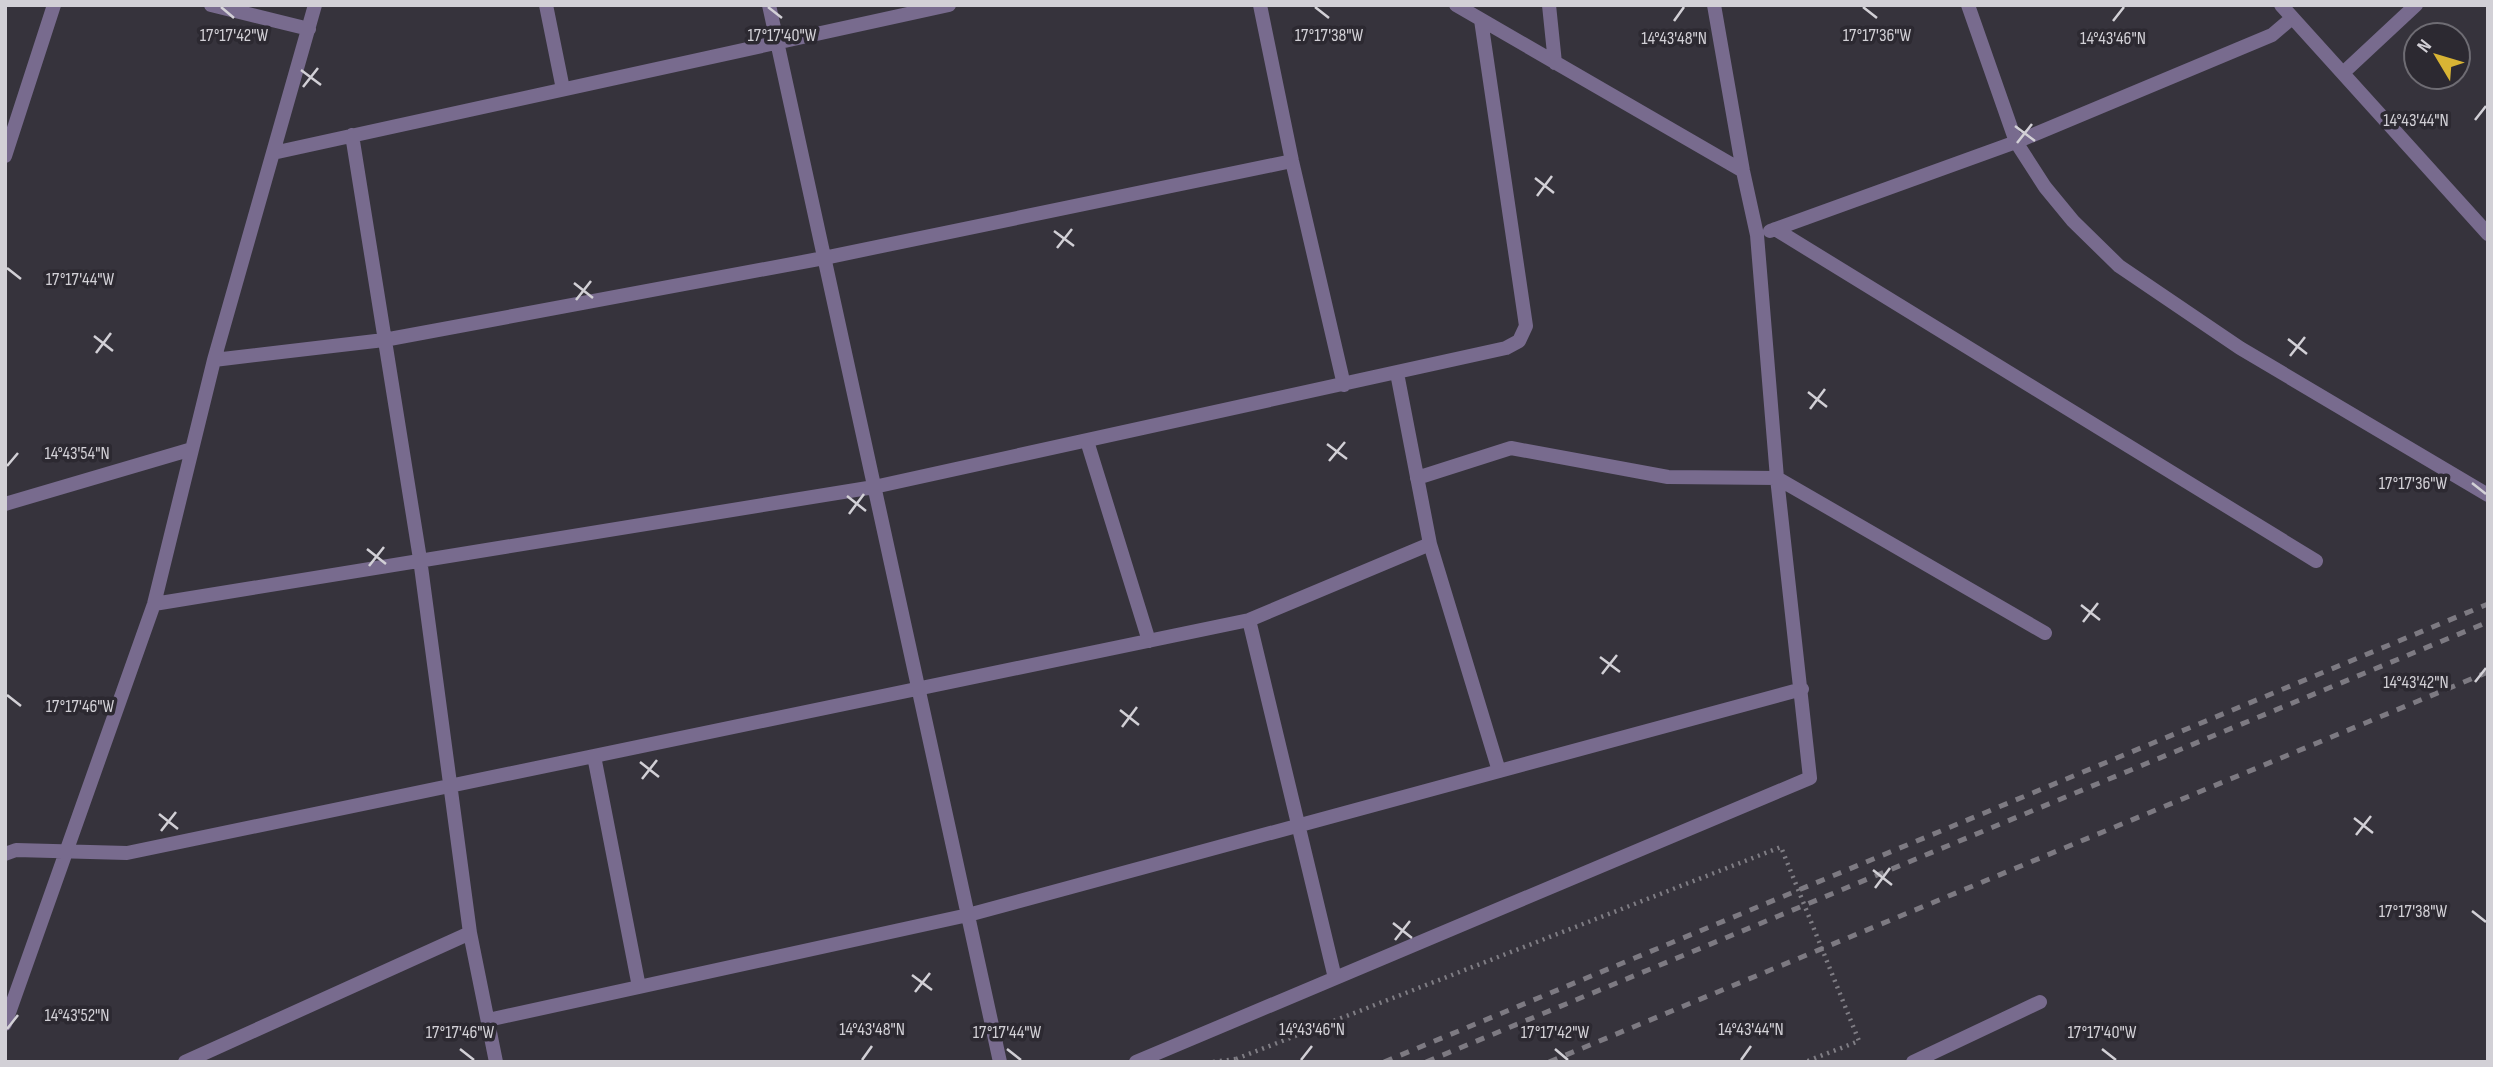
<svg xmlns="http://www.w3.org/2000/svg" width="2493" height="1067" font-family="'Sofia Sans Condensed',sans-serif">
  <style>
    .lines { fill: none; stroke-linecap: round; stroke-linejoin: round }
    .path { stroke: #7f7d84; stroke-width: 4.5; stroke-dasharray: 2 5; stroke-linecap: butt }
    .minor { stroke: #786b8e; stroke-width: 14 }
    .rail { stroke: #7d7a82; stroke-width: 5; stroke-dasharray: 9 9; stroke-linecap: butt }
    .path-bridge { stroke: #7f7d84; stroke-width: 4.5; stroke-dasharray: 2 5; stroke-linecap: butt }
    .ticks { fill: none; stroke: #d2d0d6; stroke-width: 2.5 }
    .ticks-label { font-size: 18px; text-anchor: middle; fill: #d2d0d6; stroke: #2c2931; stroke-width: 7; stroke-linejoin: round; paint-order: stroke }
  </style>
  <rect width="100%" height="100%" fill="#36333c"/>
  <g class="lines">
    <path class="path" d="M1213 1062 1236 1059"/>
    <path class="minor" d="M211 5 309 29
      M546 5 563 89
      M769 5 1000 1062
      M1260 5 1292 161 1344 385
      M1456 5 1743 171
      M1549 5 1555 63
      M1968 5 2016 142 2045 187 2073 221 2119 266 2240 348 2488 495
      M2281 5 2488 234
      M2343 73 2416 5
      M352 135 420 559 470 933 496 1062
      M273 153 949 5
      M5 156 54 5
      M1775 229 2316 561
      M1770 231 2016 142 2272 35 2292 18
      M214 360 384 340 824 258 1292 161
      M1397 373 1430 544 1499 771
      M1087 441 1149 641
      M1417 478 1511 448 1668 477 1777 478 2045 633
      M5 504 192 449
      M154 604 874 487 1506 348 1519 341 1526 326 1481 20
      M1249 620 1335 978
      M594 756 639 987
      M5 854 16 850 127 853 1249 620 1430 544
      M488 1020 968 915 1802 689
      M5 1024 154 604 214 360 315 5
      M185 1062 470 933
      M1136 1062 1810 778 1777 478 1757 235 1743 171 1714 5
      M1913 1062 2040 1002"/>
    <path class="rail" d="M1384 1062 2488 604
      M1426 1062 2488 622
      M1549 1062 2488 672"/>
    <path class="path-bridge" d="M1236 1059 1781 847 1859 1041 1805 1062"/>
  </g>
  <path class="ticks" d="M221 7 234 18M768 7 782 18M1315 7 1329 18M1863 7 1877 18M1674 21 1684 7M2113 21 2124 7M301 70 321 85M303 87 318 68M2475 120 2486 106M2015 126 2035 141M2017 143 2032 124M1535 178 1554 193M1537 196 1552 176M1054 231 1074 246M1057 248 1072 229M7 268 21 279M574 283 593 298M576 300 591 281M94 336 113 351M2288 339 2307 354M96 353 111 333M2290 356 2305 337M1808 392 1827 407M1810 409 1825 389M1327 444 1347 459M1329 461 1345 442M7 466 18 453M2472 483 2486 494M847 496 866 511M849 514 864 494M367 549 386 564M369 566 384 547M2081 605 2100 620M2083 622 2098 603M1600 657 1620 672M1602 674 1617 655M2475 682 2486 668M7 695 21 706M1120 710 1139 725M1122 727 1137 707M640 762 659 777M642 779 657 760M159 814 178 829M2354 818 2373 833M161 831 176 812M2356 835 2371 816M1873 870 1892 885M1875 888 1890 868M2472 911 2486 922M1393 923 1412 938M1395 940 1410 921M912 975 932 990M915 992 930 973M7 1029 18 1015M460 1049 474 1060M1007 1049 1021 1060M1555 1049 1568 1060M2102 1049 2116 1060M862 1060 872 1046M1301 1060 1312 1046M1741 1060 1751 1046"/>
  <g class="ticks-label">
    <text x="234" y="41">17°17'42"W</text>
    <text x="782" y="41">17°17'40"W</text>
    <text x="1877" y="41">17°17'36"W</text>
    <text x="1329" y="41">17°17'38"W</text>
    <text x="1674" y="44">14°43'48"N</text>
    <text x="2113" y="44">14°43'46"N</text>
    <text x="2416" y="126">14°43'44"N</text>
    <text x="80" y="285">17°17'44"W</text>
    <text x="77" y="459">14°43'54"N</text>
    <text x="2413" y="489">17°17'36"W</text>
    <text x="2416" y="688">14°43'42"N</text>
    <text x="80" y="712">17°17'46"W</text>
    <text x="2413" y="917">17°17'38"W</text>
    <text x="77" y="1021">14°43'52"N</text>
    <text x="872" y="1035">14°43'48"N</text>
    <text x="1312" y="1035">14°43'46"N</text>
    <text x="1751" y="1035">14°43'44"N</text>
    <text x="460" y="1038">17°17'46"W</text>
    <text x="1007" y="1038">17°17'44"W</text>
    <text x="1555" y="1038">17°17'42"W</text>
    <text x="2102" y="1038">17°17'40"W</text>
  </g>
  <rect width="2493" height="1067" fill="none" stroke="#d2d0d6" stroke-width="14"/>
  <g transform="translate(2437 56) rotate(308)"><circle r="33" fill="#2c2931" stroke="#6e6c73" stroke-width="2"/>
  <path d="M0-5L12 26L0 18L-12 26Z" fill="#d8b434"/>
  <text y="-10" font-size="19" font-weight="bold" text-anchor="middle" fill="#d2d0d6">N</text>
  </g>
</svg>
